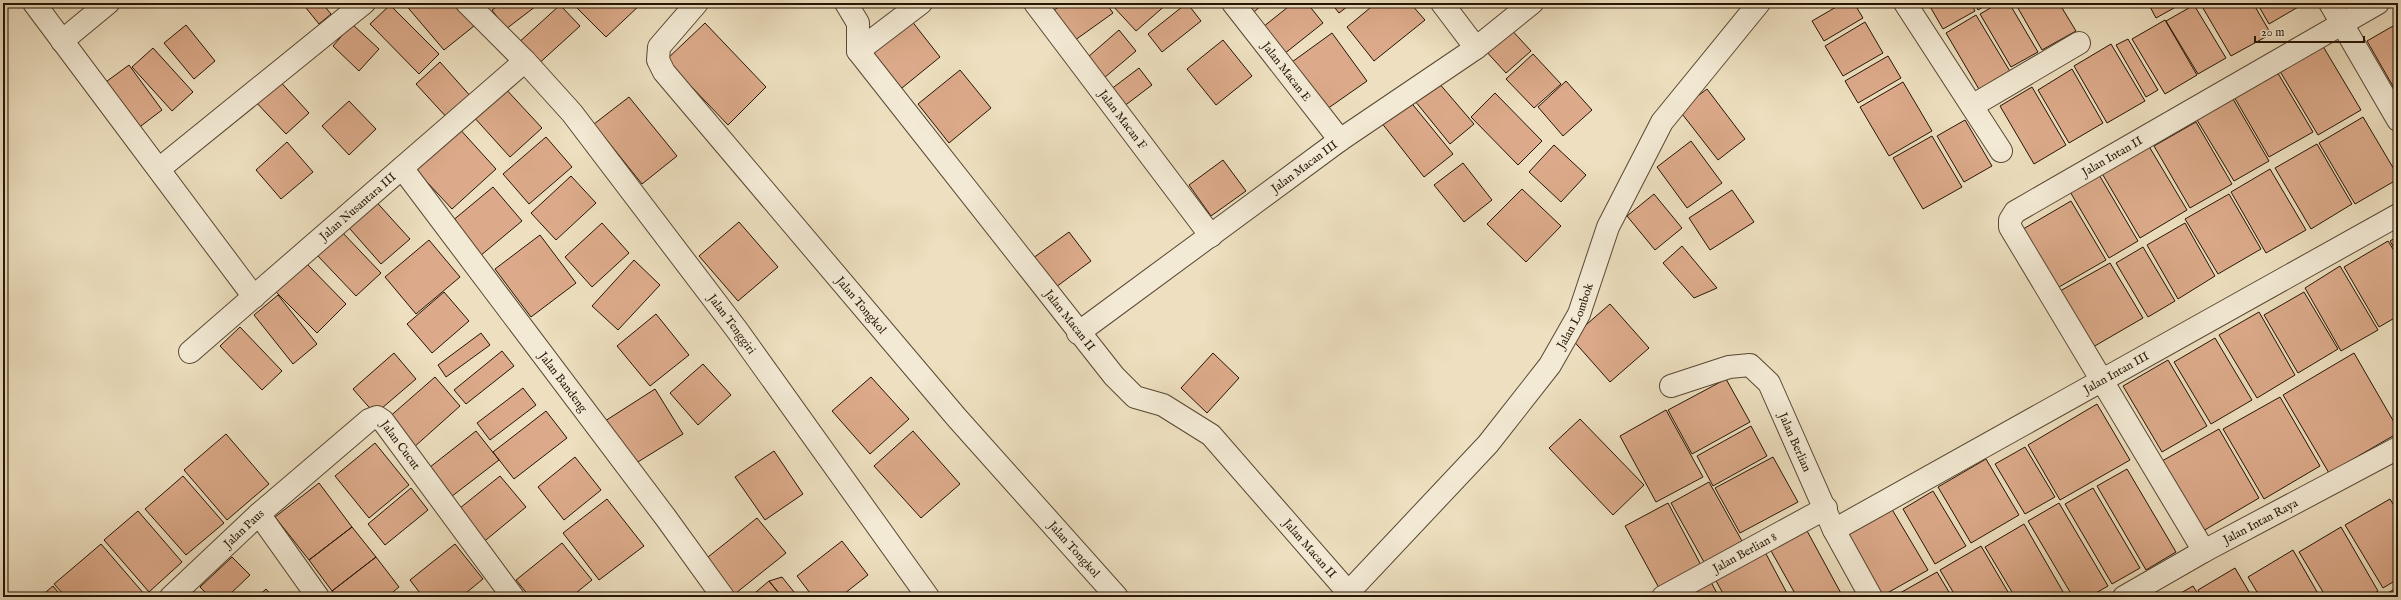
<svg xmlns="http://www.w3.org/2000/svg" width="2401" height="600" font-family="'IM FELL English',serif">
  <rect width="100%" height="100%" fill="#eddfbf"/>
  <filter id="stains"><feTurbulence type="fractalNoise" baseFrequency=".005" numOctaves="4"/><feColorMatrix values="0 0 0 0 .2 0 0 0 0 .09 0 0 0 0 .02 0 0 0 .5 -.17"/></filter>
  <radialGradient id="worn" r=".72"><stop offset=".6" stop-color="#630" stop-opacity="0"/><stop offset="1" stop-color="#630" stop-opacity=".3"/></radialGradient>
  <!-- building -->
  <path fill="#dcaa8a" stroke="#261504" d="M302,3H322L331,14L319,24Z
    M404,3H455L474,26L444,50Z
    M502,3H540L506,29L492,10Z
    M572,3H642L606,37Z
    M1064,3H1106L1113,13L1071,43L1050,13Z
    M1115,3H1168L1136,31L1112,5Z
    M1187,3L1201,21L1162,52L1148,34Z
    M1244,3H1264L1253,13Z
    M1293,3H1307L1323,23L1279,58L1258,31Z
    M1331,3H1352L1339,13Z
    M1376,3H1410L1425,20L1374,61L1347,27Z
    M1843,3H1854L1863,18L1824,41L1812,21Z
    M1928,3H1971L1975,11L1943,29Z
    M1974,3H1990L1978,10Z
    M1999,3H2009L2038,52L2011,67L1980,14Z
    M2015,3H2059L2076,31L2042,50Z
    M2148,3H2183L2156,18Z
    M2200,3H2253L2271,34L2231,56Z
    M2257,3H2305L2269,24Z
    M390,5L439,54L419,74L370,24Z
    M560,5L580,26L535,67L516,45Z
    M2194,5L2226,58L2198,74L2166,21Z
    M907,15L940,57L897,92L863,50Z
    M1976,15L2014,78L1983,96L1946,33Z
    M2165,20L2197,75L2165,94L2132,39Z
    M1865,22L1883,53L1843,76L1825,46Z
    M705,23L766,87L728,125L666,60Z
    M352,24L379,49L359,71L333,46Z
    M186,25L215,61L194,79L164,43Z
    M1508,26L1531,51L1506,73L1484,49Z
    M2393,26L2398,34V95L2367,41Z
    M1119,30L1136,51L1098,83L1081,63Z
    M1332,33L1367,81L1327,109L1292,62Z
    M2128,39L2158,90L2146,97L2116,45Z
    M1223,40L1252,76L1216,105L1187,69Z
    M2321,43L2361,110L2318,135L2278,68Z
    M2111,44L2145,101L2107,123L2074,66Z
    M153,48L193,92L172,111L132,67Z
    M1533,54L1561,84L1534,108L1506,79Z
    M1888,56L1901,78L1858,103L1845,81Z
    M440,62L473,99L450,121L416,84Z
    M129,65L162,110L133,132L99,87Z
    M1139,68L1152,85L1119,110L1106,93Z
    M2072,69L2103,123L2069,143L2038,90Z
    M960,70L991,108L949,143L918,104Z
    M2276,70L2313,132L2269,157L2233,95Z
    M276,77L309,113L286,134L253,99Z
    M1566,81L1592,110L1563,136L1538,107Z
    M1438,82L1474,124L1450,144L1415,101Z
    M1903,82L1932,131L1889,156L1860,107Z
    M503,86L542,128L510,157L472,115Z
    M2032,87L2066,145L2034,164L2000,106Z
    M1707,89L1745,139L1718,160L1679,110Z
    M1495,93L1542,141L1518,165L1471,117Z
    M629,97L677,156L642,184L594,124Z
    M2233,99L2269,161L2234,181L2197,120Z
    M1409,100L1453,154L1424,177L1381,122Z
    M349,101L376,129L349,155L322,126Z
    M2363,117L2398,176V179L2355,204L2319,143Z
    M1965,120L1992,166L1964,182L1937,136Z
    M2196,122L2232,184L2190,208L2154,146Z
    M457,126L496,169L452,209L413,167Z
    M1932,136L1962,187L1923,209L1893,158Z
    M546,137L572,167L529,204L503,174Z
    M1691,141L1722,183L1687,208L1657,167Z
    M287,142L313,172L281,199L256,170Z
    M2147,143L2187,210L2140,238L2100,170Z
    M2317,144L2352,204L2311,229L2275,168Z
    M1554,145L1586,175L1561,202L1529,172Z
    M1223,160L1246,191L1211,216L1189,185Z
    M1463,163L1492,200L1464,222L1434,185Z
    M2270,169L2306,230L2266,253L2231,192Z
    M2098,173L2138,241L2109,258L2069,190Z
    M571,176L596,203L556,240L531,213Z
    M493,187L522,221L480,256L451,222Z
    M1522,189L1561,226L1526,262L1487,224Z
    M1732,190L1754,222L1710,250L1689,218Z
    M1654,194L1682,228L1655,250L1627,216Z
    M2229,194L2261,249L2218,274L2185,219Z
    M371,196L410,239L381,264L343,221Z
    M2071,201L2106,260L2052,291L2018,232Z
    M739,222L778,267L738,301L699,256Z
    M602,223L629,253L592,287L565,257Z
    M2185,223L2215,276L2178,299L2147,245Z
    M341,231L381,273L356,296L317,255Z
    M1069,232L1091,261L1052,290L1029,261Z
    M540,235L576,283L531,317L495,269Z
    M2398,236V255L2390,241Z
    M429,240L460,277L416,314L385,277Z
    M2388,241L2398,257V316L2379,327L2344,267Z
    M1682,246L1717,288L1694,298L1663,263Z
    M2143,247L2175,301L2148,317L2116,263Z
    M634,260L660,285L618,330L592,306Z
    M306,263L346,304L317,333L276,292Z
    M2110,263L2143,318L2093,347L2060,291Z
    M2340,266L2378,330L2341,351L2305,288Z
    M444,292L469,321L432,353L407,324Z
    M2304,292L2338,349L2298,373L2264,315Z
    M278,295L317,344L293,364L254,315Z
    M1610,304L1649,348L1610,382L1571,338Z
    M2259,312L2295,375L2257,398L2219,335Z
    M656,314L689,355L650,386L617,346Z
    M240,327L282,371L262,390L220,346Z
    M481,333L490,345L446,377L438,365Z
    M2215,338L2252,400L2211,424L2174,362Z
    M502,351L514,366L466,404L454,390Z
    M394,353L416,379L375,414L353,389Z
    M1213,353L1239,378L1207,413L1181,388Z
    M2354,353L2398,429V433L2329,473L2283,395Z
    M2168,360L2207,426L2162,452L2123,386Z
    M703,364L731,395L698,425L670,393Z
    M435,377L460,406L413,448L387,419Z
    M871,377L909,419L870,454L832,411Z
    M1726,379L1750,422L1692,454L1668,410Z
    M523,388L536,405L490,440L477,423Z
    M655,389L683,434L633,465L605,421Z
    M2280,397L2320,466L2264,499L2223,429Z
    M2097,404L2130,460L2060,500L2028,445Z
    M1666,410L1703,477L1656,502L1620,436Z
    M546,411L567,438L514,479L493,452Z
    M1580,419L1644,485L1613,515L1549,448Z
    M1751,426L1767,456L1713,486L1697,456Z
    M2219,429L2259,498L2203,531L2162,461Z
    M476,431L499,460L447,500L425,471Z
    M913,431L960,484L921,518L874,466Z
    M226,434L269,484L227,520L184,470Z
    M375,443L409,485L369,518L335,476Z
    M2025,447L2055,497L2025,514L1995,464Z
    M774,451L803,494L765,520L735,477Z
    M575,457L601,490L564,520L538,487Z
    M1773,457L1798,502L1740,533L1715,488Z
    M1986,459L2019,515L1971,543L1938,487Z
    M2127,469L2176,552L2146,570L2097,486Z
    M183,476L224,523L186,555L145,509Z
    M500,476L526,507L481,544L455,512Z
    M1709,482L1742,541L1704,562L1671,503Z
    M319,483L352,527L309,560L275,517Z
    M411,488L428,510L385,545L368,524Z
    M2093,488L2140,568L2112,584L2065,504Z
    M1933,491L1966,546L1935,564L1903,509Z
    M607,499L644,546L599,580L563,533Z
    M2390,499L2398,512V579L2383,588L2345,525Z
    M1668,503L1701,565L1659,588L1625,526Z
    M2059,503L2108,586L2089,597H2073L2028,521Z
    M1890,506L1928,570L1882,596L1844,532Z
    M138,511L182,562L149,592L104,540Z
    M757,518L786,553L731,597L703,561Z
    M2024,524L2066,597H2015L1985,547Z
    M352,527L376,557L332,591L309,560Z
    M2341,527L2378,591L2368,597H2326L2299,552Z
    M1806,529L1843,597H1797L1770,549Z
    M842,541L868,575L840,597H813L797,576Z
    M562,543L592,580L571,597H530L516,580Z
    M101,544L145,595L143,597H66L54,584Z
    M455,544L483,579L461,597H423L410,580Z
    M1981,546L2011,597H1956L1940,570Z
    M2293,550L2320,597H2260L2248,577Z
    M1765,552L1789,597H1725L1715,579Z
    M232,557L250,575L227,597H210L200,587Z
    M376,557L399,587L387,597H337L332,591Z
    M2235,568L2252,597H2202L2198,590Z
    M1937,572L1952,597H1893Z
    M782,577L798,597H782L769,581Z
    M769,581L782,597H750Z
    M1711,582L1719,597H1690L1688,594Z
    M53,586L62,597H40Z
    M2193,586L2200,597H2174Z
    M2398,587V597H2381Z
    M266,589L273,597H257Z"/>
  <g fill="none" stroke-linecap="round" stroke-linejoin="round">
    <defs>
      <g id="minor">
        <path d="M34,3L254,297"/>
        <path id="s1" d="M467,3L525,61L572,113L737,330L928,597"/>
        <path id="s2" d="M697,3L659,47L658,60L664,72L957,418L1117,597"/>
        <path id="s3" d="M846,3L858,23V51L1114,376L1135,397L1163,405L1211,435L1348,592"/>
        <path id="s4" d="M1035,3L1211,236"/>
        <path id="s5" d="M1233,3L1340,140"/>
        <path d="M1442,3L1476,48"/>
        <path d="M1905,3L2001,151"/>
        <path d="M2330,3L2398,120"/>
        <path d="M62,41L108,3"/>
        <path d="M858,51L921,3"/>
        <path d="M1972,106L2079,43"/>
        <path id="s6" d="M402,168L666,518L723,597"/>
        <path d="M159,169L364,3"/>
        <path id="s7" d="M1078,333L1340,140L1476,48L1532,3"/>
        <path id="s8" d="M190,352L525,61"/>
        <path id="s9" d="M1671,386L1729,367L1750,365L1769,383L1834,530L1871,597"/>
        <path d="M259,514L318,597"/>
        <path id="s10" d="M1834,530L2398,215"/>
        <path id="s11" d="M2204,551L2010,227V220L2015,212L2378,3"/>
        <path id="s12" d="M171,597L259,514L369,420L377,417L383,421L513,597"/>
        <path id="s13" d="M1344,597L1488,444L1550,365L1579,314L1608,227L1662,122L1759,3"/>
        <path id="s14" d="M1663,597L1826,508"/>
        <path id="s15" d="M2124,597L2204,551L2398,448"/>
      </g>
    </defs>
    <!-- minor casing -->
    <use href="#minor" stroke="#584833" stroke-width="24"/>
    <!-- minor -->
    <use href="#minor" stroke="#f3ead5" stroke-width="22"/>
  </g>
  <g text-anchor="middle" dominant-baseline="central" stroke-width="3" stroke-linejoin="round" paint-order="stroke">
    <!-- street labels -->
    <g font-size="12" fill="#261504" stroke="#f3ead5">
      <text stroke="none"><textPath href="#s5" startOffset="87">Jalan Macan E</textPath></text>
      <text stroke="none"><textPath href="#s4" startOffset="146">Jalan Macan F</textPath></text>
      <text stroke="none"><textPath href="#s11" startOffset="506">Jalan Intan II</textPath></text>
      <text stroke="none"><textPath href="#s7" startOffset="281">Jalan Macan III</textPath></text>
      <text stroke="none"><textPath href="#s8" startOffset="222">Jalan Nusantara III</textPath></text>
      <text stroke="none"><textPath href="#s2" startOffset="390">Jalan Tongkol</textPath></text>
      <text stroke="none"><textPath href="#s13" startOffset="366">Jalan Lombok</textPath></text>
      <text stroke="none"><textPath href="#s3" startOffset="394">Jalan Macan II</textPath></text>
      <text stroke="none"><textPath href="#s1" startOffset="417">Jalan Tenggiri</textPath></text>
      <text stroke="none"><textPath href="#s10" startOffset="323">Jalan Intan III</textPath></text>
      <text stroke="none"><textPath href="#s6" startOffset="268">Jalan Bandeng</textPath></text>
      <text stroke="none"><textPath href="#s9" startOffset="173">Jalan Berlian</textPath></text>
      <text stroke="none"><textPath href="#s12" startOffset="311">Jalan Cucut</textPath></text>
      <text stroke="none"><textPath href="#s15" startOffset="156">Jalan Intan Raya</textPath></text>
      <text stroke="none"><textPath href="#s12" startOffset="100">Jalan Paus</textPath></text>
      <text stroke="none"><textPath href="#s3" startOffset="731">Jalan Macan II</textPath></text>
      <text stroke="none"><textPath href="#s2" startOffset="714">Jalan Tongkol</textPath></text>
      <text stroke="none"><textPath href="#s14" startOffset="93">Jalan Berlian 8</textPath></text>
    </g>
  </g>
  <!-- margin -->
  <rect width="2401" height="600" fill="none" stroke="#eddfbf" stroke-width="16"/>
  <rect x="4" y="4" width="2393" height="592" fill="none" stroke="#261504" stroke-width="2"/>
  <rect x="8" y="8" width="2385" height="584" fill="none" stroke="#261504"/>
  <!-- scale -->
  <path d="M2255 36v6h109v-6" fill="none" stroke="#261504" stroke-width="2"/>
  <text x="2261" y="36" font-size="12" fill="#261504" stroke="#f3ead5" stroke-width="3" paint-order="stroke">20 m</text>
  <rect width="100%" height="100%" filter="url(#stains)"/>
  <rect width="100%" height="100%" fill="url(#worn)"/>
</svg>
